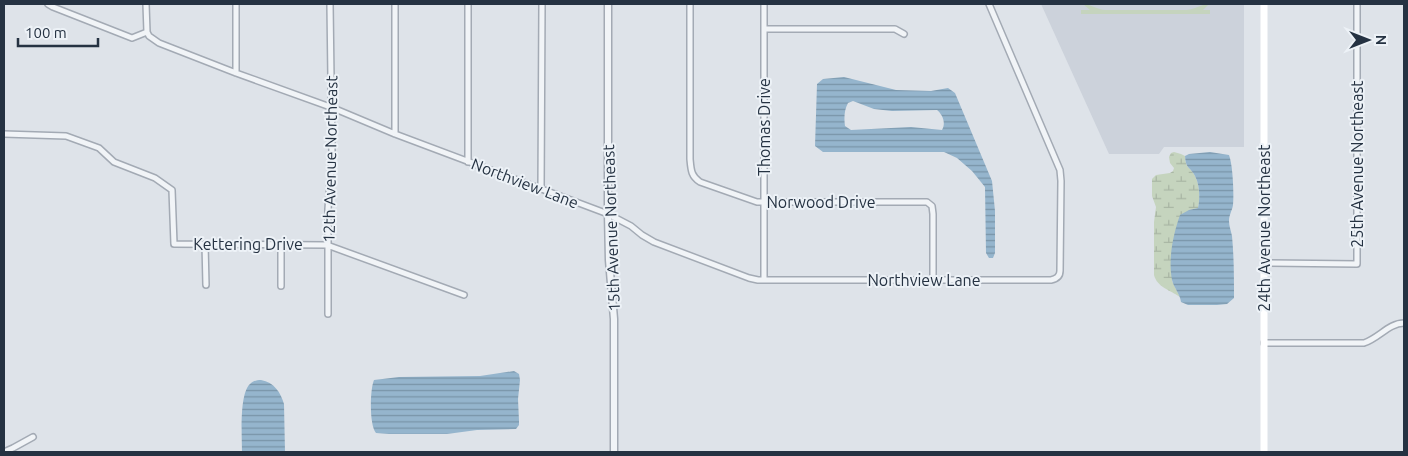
<svg xmlns="http://www.w3.org/2000/svg" width="1408" height="456" font-family="Ubuntu,sans-serif">
  <defs>
    <pattern id="wetland-marsh" width="20" height="14" patternUnits="userSpaceOnUse" patternTransform="scale(1.25)"><rect width="20" height="14" fill="#c5d4be"/><path d="M1 5h8M5 5V1M11 12h8M15 12V8" fill="none" stroke="#a9b6a4"/></pattern>
    <pattern id="water-rules" width="6" height="5" patternUnits="userSpaceOnUse" patternTransform="scale(1.25)"><rect width="6" height="5" fill="#95b5cd"/><path d="M0 2.5h6" fill="none" stroke="#7994a8"/></pattern>
  </defs>
  <rect width="100%" height="100%" fill="#dee3e9"/>
  <!-- built -->
  <path fill="#ccd2db" d="M1041,4H1244V147H1164L1159,154H1109Z"/>
  <!-- wetland -->
  <path fill="url(#wetland-marsh)" d="M1174,152L1181,154L1185,156C1186,170 1190,166 1195,176C1200,185 1200,199 1198,208L1189,210L1172,281L1180,297C1170,290 1157,287 1154,275V222L1156,207L1152,196V179L1156,175L1170,173L1173,171L1174,168L1170,163L1169,157L1171,153Z"/>
  <!-- green -->
  <path fill="#c5d4be" d="M1083,4C1091,4 1097,10 1106,10H1187C1195,9 1202,4 1209,4L1203,10H1210V14H1081V10H1090Z
    M1095,4H1183V5H1095Z"/>
  <!-- water -->
  <path fill="url(#water-rules)" fill-rule="evenodd" d="M844,77L896,90L931,91L948,88L955,93L992,181L995,211V253L993,258H989L986,253L985,187L972,171L957,158L944,152H823L815,146L817,84L823,79ZM853,101L874,109L892,111L937,110C943,115 946,123 942,130L911,127L851,130L845,126C844,119 844,110 848,103Z
    M1210,152L1229,155C1233,165 1234,195 1233,205C1232,211 1229,215 1229,221C1229,226 1231,231 1232,236C1234,257 1234,278 1234,298L1227,304L1217,305H1188L1181,302C1180,294 1174,288 1172,280C1168,259 1173,235 1180,215L1189,210L1198,208C1200,199 1200,185 1195,176C1190,166 1186,170 1185,156L1189,154Z
    M514,371L519,374L520,380L518,399L519,421V425L516,429L477,430L447,434H389L376,433C369,425 370,389 374,380L399,377L480,376Z
    M261,380C274,382 281,393 284,404L285,452H242C242,437 239,394 250,384C253,381 257,380 261,380Z"/>
  <g fill="none" stroke-linecap="round" stroke-linejoin="round">
    <defs>
      <path id="minor" d="M48,4L53,7L132,38L147,32
        M146,4L147,32L149,36L159,43L236,73L333,108L395,134L608,214L631,226L642,235L654,242L749,278L758,280H1051C1056,279 1060,277 1060,271L1061,181L1060,170L989,4
        M395,4V134
        M690,4V159C691,170 691,176 700,182L757,202H927L932,206L933,214V279
        M764,4V280
        M764,29H895L904,34
        M236,73V4
        M4,134L66,136L99,148L114,162L155,178L172,190L174,244L327,245L464,295
        M468,162V4
        M541,189L542,4
        M205,244L206,285
        M281,244V286
        M1264,263L1357,264V4
        M328,314V209L332,154L330,4
        M1264,343H1364C1379,338 1389,323 1404,323
        M4,452L13,448L33,437"/>
      <path id="tertiary" d="M608,4V214L609,260L614,319V452"/>
    </defs>
    <!-- minor casing -->
    <use href="#minor" stroke="#a3aab4" stroke-width="8"/>
    <!-- tertiary casing -->
    <use href="#tertiary" stroke="#a3aab4" stroke-width="9"/>
    <!-- minor -->
    <use href="#minor" stroke="#f1f4f7" stroke-width="5"/>
    <!-- tertiary -->
    <use href="#tertiary" stroke="#f1f4f7" stroke-width="6"/>
    <!-- secondary -->
    <path stroke="#fff" stroke-width="7" d="M1264,452V4"/>
  </g>
  <g text-anchor="middle" dominant-baseline="central" stroke-width="4" stroke-linejoin="round" paint-order="stroke">
    <!-- street labels -->
    <g font-size="16" fill="#253242" stroke="#edf2f7">
      <text transform="translate(764 127) rotate(-90)">Thomas Drive</text>
      <text transform="translate(330 159) rotate(-89)">12th Avenue Northeast</text>
      <text transform="translate(1357 164) rotate(-90)">25th Avenue Northeast</text>
      <text transform="translate(525 183) rotate(21)">Northview Lane</text>
      <text x="821" y="202">Norwood Drive</text>
      <text transform="translate(611 228) rotate(-92)">15th Avenue Northeast</text>
      <text transform="translate(1264 228) rotate(-90)">24th Avenue Northeast</text>
      <text x="248" y="244">Kettering Drive</text>
      <text x="924" y="280">Northview Lane</text>
    </g>
  </g>
  <!-- border -->
  <rect width="1408" height="456" fill="none" stroke="#253242" stroke-width="10"/>
  <!-- north arrow -->
  <g transform="translate(1368 40) rotate(90)" stroke="#edf2f7" stroke-width="4" paint-order="stroke">
  <path d="M0-4L9 19L0 12L-9 19Z" fill="#253242"/>
  <text y="-8" font-size="14" font-weight="bold" text-anchor="middle" fill="#253242">N</text>
  </g>
  <!-- scale -->
  <path d="M18 38v8h80v-8" fill="none" stroke="#253242" stroke-width="2.5"/>
  <text x="25" y="38" font-size="15" fill="#253242" stroke="#edf2f7" stroke-width="4" paint-order="stroke">100 m</text>
</svg>
